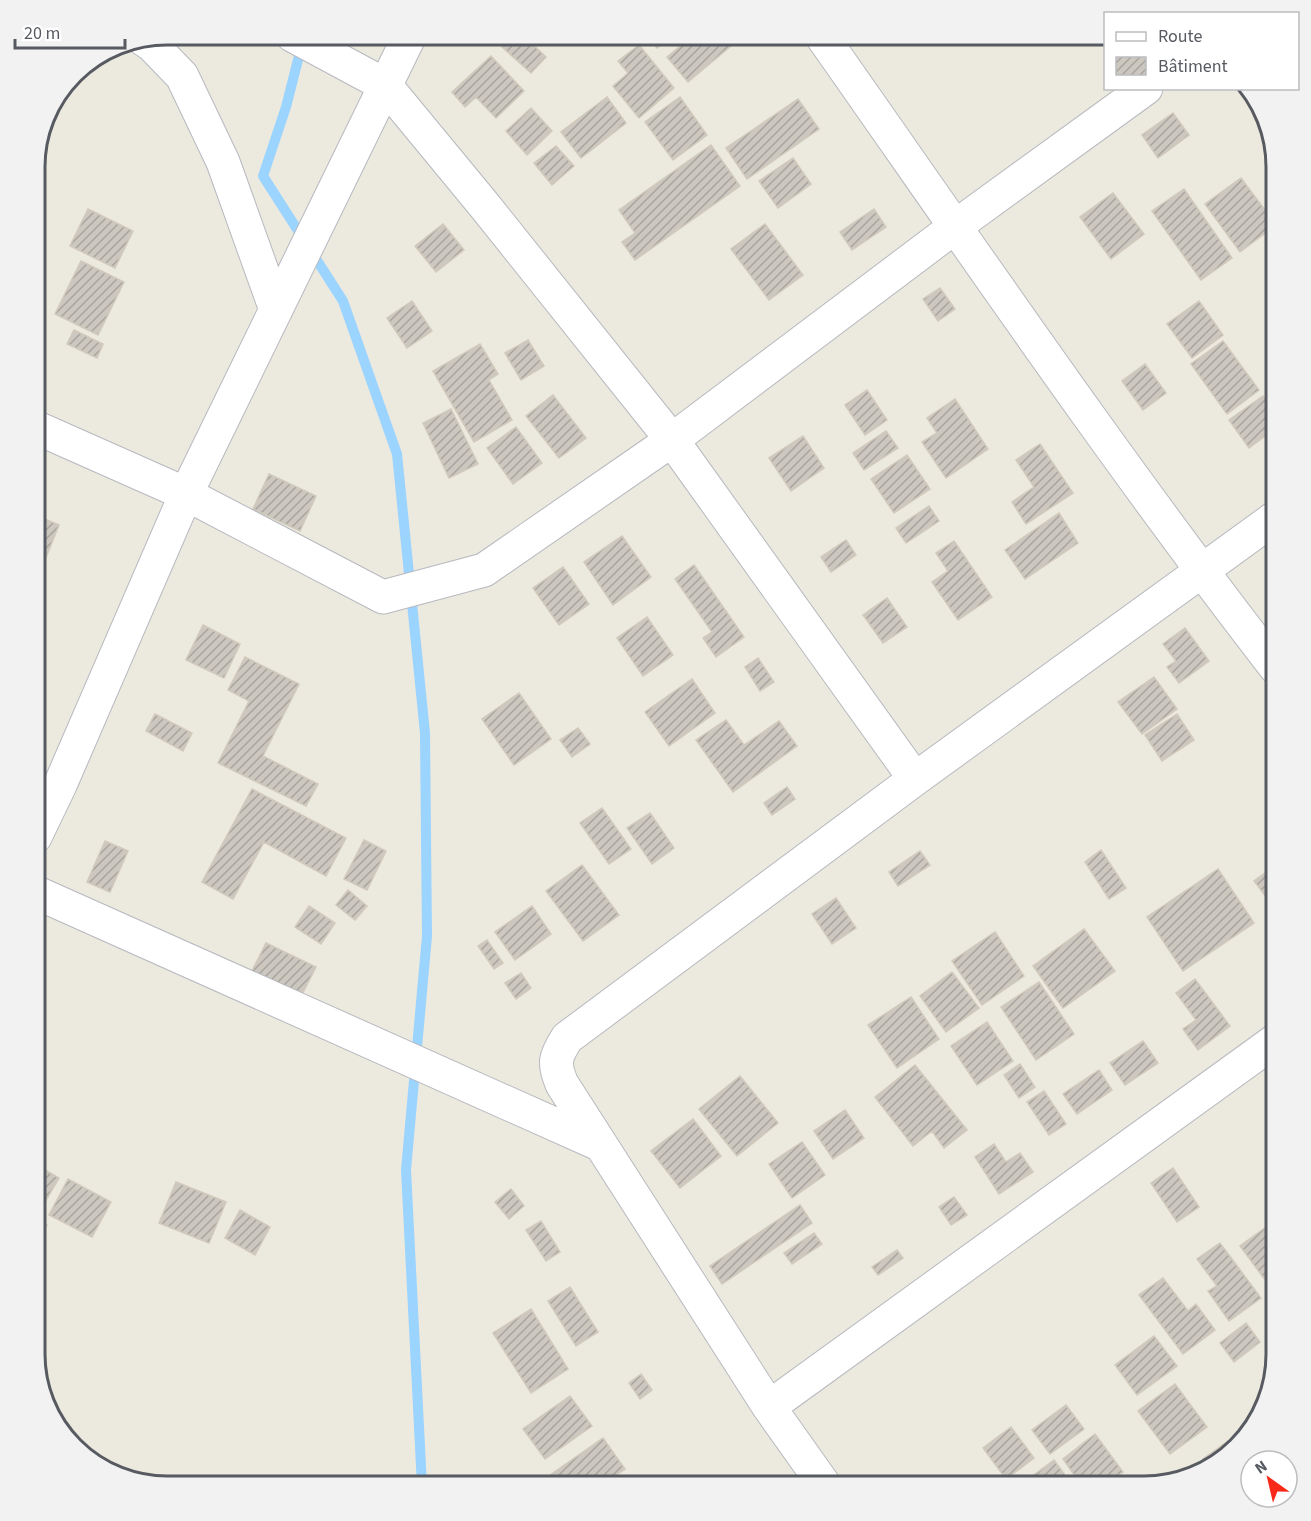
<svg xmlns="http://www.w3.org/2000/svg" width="1311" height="1521" font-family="'Source Sans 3',sans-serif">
  <defs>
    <pattern id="building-hatch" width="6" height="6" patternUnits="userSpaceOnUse" patternTransform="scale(1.5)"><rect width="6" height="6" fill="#ccc7bf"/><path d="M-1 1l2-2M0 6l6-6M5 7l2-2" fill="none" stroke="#a8a59f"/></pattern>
  </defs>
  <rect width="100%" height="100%" fill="#ece9de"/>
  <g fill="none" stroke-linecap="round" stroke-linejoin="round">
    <!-- stream -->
    <path stroke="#9bd4ff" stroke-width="10" d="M302,44L286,107L263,176L343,301L397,454L425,733L427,936L406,1170L422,1486"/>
  </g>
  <!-- building -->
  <path fill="url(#building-hatch)" stroke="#d1cabc" stroke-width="1.5" d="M512,35H523L546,57L531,73L502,47Z
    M647,35H673L657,48Z
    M694,35H744L688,82L667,57Z
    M639,45L674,88L639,118L613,86L628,73L618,61Z
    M491,56L524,91L496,118L476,97L465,107L452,92Z
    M607,97L626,123L581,158L561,132Z
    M680,97L707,135L673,160L645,122Z
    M798,99L819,129L747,179L726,148Z
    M531,108L552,131L527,155L506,131Z
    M1173,113L1189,135L1158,158L1142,135Z
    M711,145L740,186L635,260L622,242L635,233L619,210Z
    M556,146L574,166L552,185L534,163Z
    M793,158L811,184L778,208L759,181Z
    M1241,178L1276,225L1240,252L1205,204Z
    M1184,189L1232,258L1201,280L1152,211Z
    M1113,193L1144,234L1111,259L1080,217Z
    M88,209L133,231L115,268L70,246Z
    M874,209L886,227L852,250L840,232Z
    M443,224L464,250L436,272L415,246Z
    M765,224L803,275L769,300L731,249Z
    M81,261L124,282L98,335L55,314Z
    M940,288L955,309L938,321L923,299Z
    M412,301L432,331L407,348L387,318Z
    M1199,301L1223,335L1192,358L1167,324Z
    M74,330L103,344L97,358L67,344Z
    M528,340L544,366L521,380L505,353Z
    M1223,341L1259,390L1227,414L1191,364Z
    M480,344L498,374L489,380L512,420L474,442L433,371Z
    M1145,364L1166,393L1143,410L1122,381Z
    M867,390L887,420L865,435L845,405Z
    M553,395L586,438L559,458L526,416Z
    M1263,396L1276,415V428L1249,448L1229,420Z
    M955,399L988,449L946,478L922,442L937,433L927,418Z
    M451,409L478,464L449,478L423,423Z
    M516,427L542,463L513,484L487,448Z
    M886,431L898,448L864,470L853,453Z
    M803,436L824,468L791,491L769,458Z
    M1040,444L1073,493L1026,524L1012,502L1034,487L1016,460Z
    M907,455L930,489L894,513L871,479Z
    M269,474L316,496L300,531L253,509Z
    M929,506L939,521L906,543L896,528Z
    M1059,513L1078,543L1025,579L1005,550Z
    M35,515L59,525L45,560L35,556Z
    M622,536L651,577L613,605L584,562Z
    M846,540L856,555L831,572L821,557Z
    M954,541L992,597L958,620L932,582L948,571L936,553Z
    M694,565L744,637L716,657L703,638L712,632L675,579Z
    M563,567L589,604L559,625L533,588Z
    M887,598L907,627L883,643L863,615Z
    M647,617L673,655L643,676L617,638Z
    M203,625L240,644L224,678L186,660Z
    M1185,628L1209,661L1179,683L1167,667L1176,661L1163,644Z
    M245,657L299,684L263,756L318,784L306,806L218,763L249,701L228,690Z
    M758,658L774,682L760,691L745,667Z
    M1154,677L1177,709L1142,734L1118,702Z
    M692,679L715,713L669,746L645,712Z
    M519,693L551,739L514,765L482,719Z
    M155,714L192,733L183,751L146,731Z
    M1177,714L1194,740L1162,761L1145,735Z
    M726,720L744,745L779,721L797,746L733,792L696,740Z
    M578,728L590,744L572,757L560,740Z
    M1276,761V781L1267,768Z
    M787,787L795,799L772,815L764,803Z
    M252,789L346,838L326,876L264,842L233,899L202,882Z
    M602,808L631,849L609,864L580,823Z
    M650,813L674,848L652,864L627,828Z
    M364,840L386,851L367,890L344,879Z
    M105,841L128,851L110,892L87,882Z
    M1101,850L1126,888L1109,899L1085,862Z
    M920,851L930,865L898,886L889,872Z
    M582,865L619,915L583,941L546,891Z
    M1276,865V910L1254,881Z
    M1218,869L1254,923L1183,971L1147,917Z
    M348,890L367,906L355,920L336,905Z
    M836,898L856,928L832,944L812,914Z
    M309,906L335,923L321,944L295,927Z
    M532,906L551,934L515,960L495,932Z
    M1084,929L1115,971L1063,1008L1033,966Z
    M995,932L1024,976L982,1005L952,961Z
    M487,940L503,963L494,969L478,946Z
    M266,943L316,967L296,1006L247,981Z
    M952,972L979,1008L946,1032L920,996Z
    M521,973L531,988L516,999L505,983Z
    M1195,979L1230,1026L1198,1050L1183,1029L1196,1020L1176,993Z
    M1039,982L1074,1034L1036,1060L1001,1007Z
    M911,997L939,1039L897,1068L868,1025Z
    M987,1022L1013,1061L977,1085L951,1046Z
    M1143,1041L1158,1063L1125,1085L1110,1063Z
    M1020,1064L1035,1087L1019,1098L1004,1075Z
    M915,1065L967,1130L944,1148L932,1131L913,1146L875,1097Z
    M1099,1070L1112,1090L1077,1114L1063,1094Z
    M740,1076L778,1123L737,1156L699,1109Z
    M1044,1091L1066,1124L1049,1135L1027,1102Z
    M845,1110L864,1138L833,1159L814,1131Z
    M693,1119L721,1156L680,1188L651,1151Z
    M802,1142L825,1175L792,1198L769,1164Z
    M994,1144L1006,1162L1020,1153L1033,1172L999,1194L975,1157Z
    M35,1164L59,1178L41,1209L35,1205Z
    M1173,1168L1199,1207L1177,1222L1151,1183Z
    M68,1179L111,1202L92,1237L49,1215Z
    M176,1182L226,1202L209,1243L159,1223Z
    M511,1189L524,1206L509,1219L495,1202Z
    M954,1197L967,1215L951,1225L939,1207Z
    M800,1205L812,1223L722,1284L710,1266Z
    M240,1210L270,1227L255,1255L225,1238Z
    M35,1218L47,1225L35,1246Z
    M541,1221L560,1252L546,1261L526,1230Z
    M1266,1227L1276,1242V1290L1274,1292L1240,1246Z
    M814,1233L822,1244L792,1264L784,1253Z
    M1220,1243L1261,1298L1229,1321L1208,1291L1217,1286L1197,1259Z
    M897,1250L903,1258L878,1275L872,1267Z
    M1163,1278L1188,1311L1196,1304L1215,1330L1183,1354L1139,1295Z
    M570,1287L598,1332L576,1346L548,1301Z
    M531,1309L568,1369L531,1393L493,1333Z
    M1246,1323L1260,1342L1234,1362L1220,1343Z
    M1154,1336L1177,1366L1137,1395L1115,1365Z
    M641,1374L652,1390L640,1399L629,1383Z
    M1175,1384L1207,1427L1170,1454L1138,1411Z
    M570,1396L592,1426L545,1459L523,1429Z
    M1066,1405L1084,1429L1050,1454L1032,1430Z
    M1011,1427L1034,1458L1006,1479L983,1448Z
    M1095,1434L1123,1472L1102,1486H1082L1063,1459Z
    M603,1438L625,1469L600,1486H552L546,1478Z
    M1231,1439L1236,1445L1224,1459L1208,1465L1203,1459Z
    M1054,1460L1073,1486H1019Z
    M1125,1476L1133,1486H1111Z"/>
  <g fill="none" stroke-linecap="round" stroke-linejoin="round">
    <defs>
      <path id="minor" d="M292,35L385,85L484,205L672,440L915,779
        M821,35C970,247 1117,463 1276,668
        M143,39L152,45L182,76L223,162L276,310
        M35,427L186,494L383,597L484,570L672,440L956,226L1146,88
        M35,837L60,785L186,494L410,35
        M35,892L601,1145
        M769,1407L1276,1040
        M825,1486L769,1407L562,1084C553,1063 555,1057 567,1038L915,779L1276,517"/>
    </defs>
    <!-- minor casing -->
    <use href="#minor" stroke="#b6b9bf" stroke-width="35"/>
    <!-- minor -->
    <use href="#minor" stroke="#fff" stroke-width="33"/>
  </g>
  <!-- crop -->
  <path d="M0 0H1311V1521H0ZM167 45H1144A122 122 0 0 1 1266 167V1354A122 122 0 0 1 1144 1476H167A122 122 0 0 1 45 1354V167A122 122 0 0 1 167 45Z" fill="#f2f2f2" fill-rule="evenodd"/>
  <path fill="none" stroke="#575b61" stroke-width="3" d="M167 45H1144A122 122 0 0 1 1266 167V1354A122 122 0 0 1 1144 1476H167A122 122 0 0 1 45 1354V167A122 122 0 0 1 167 45Z"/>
  <!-- legend -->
  <rect x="1104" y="12" width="195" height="78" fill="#ffffff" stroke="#bcbdc0" stroke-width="1.5"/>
  <rect x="1116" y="32" width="30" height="9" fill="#ffffff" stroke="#bcbdc0" stroke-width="1.5"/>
  <text x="1158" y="42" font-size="18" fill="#575b61">Route</text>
  <rect x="1116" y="57" width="30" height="18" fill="url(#building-hatch)" stroke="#bcbdc0" stroke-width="1.5"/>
  <text x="1158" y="72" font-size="18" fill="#575b61">Bâtiment</text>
  <!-- north arrow -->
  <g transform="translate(1269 1479) rotate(326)"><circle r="28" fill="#ffffff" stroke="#bcbdc0" stroke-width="1.5"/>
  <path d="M0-4.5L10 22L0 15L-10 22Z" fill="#f82918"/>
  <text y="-9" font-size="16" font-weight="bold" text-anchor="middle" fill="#575b61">N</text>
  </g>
  <!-- scale -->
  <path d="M15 39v9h110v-9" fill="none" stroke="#575b61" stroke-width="3"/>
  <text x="24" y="39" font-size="18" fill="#575b61" stroke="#ffffff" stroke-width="4.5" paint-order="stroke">20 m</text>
</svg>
